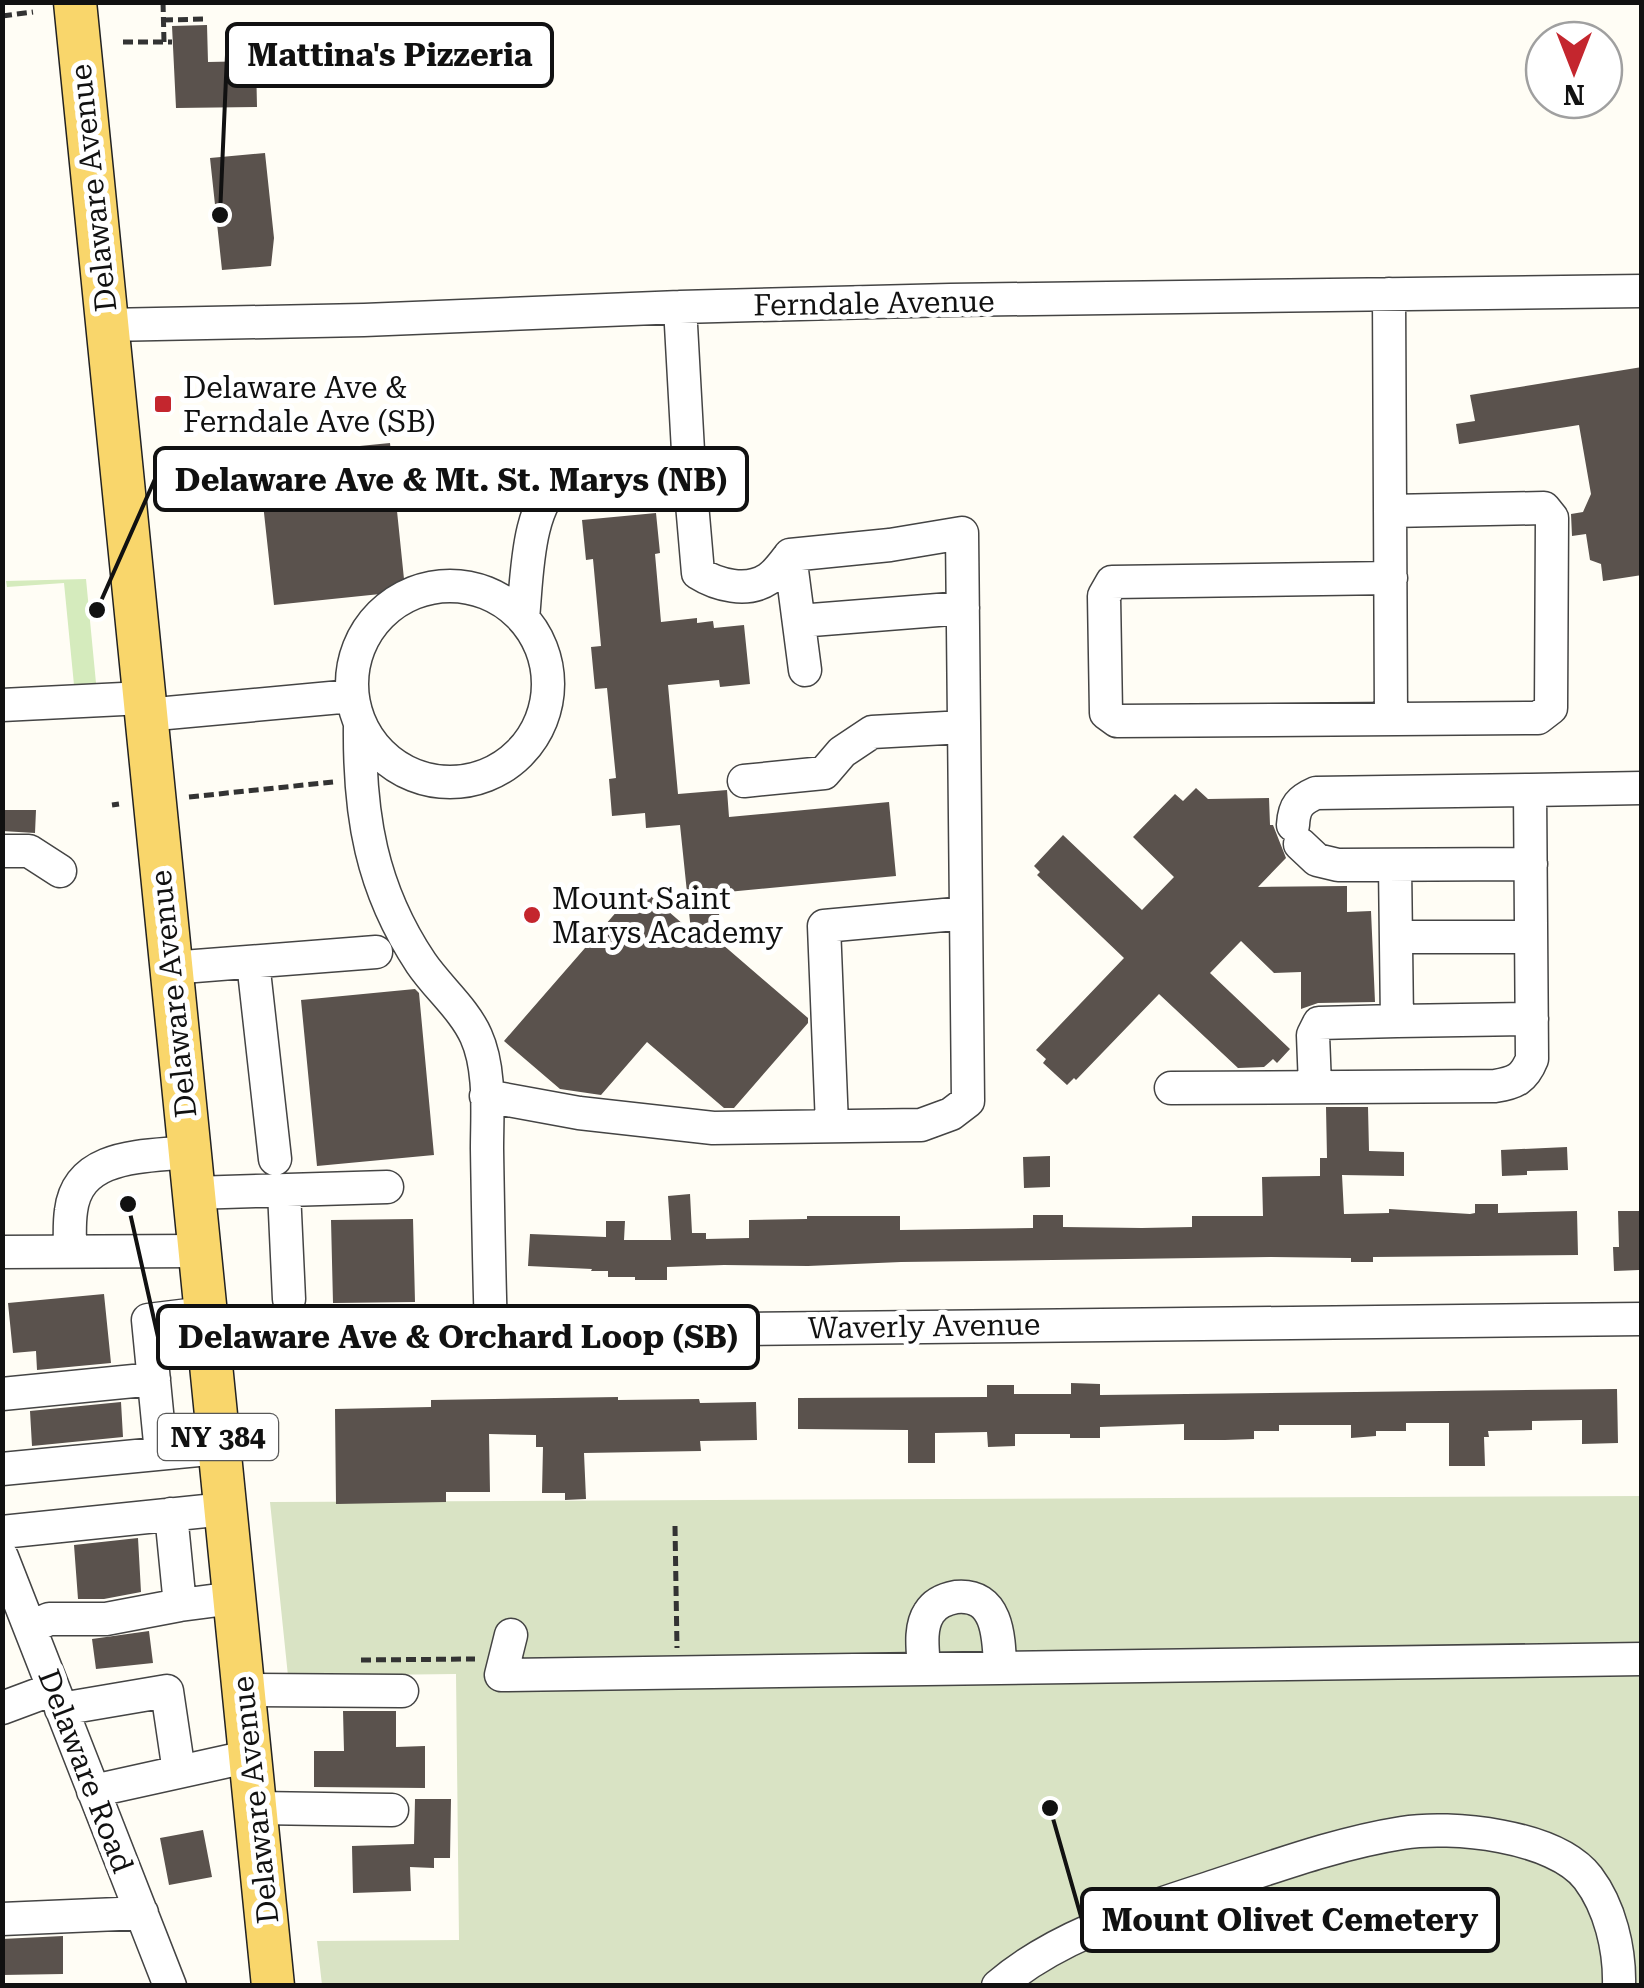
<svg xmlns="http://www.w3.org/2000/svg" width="1644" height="1988" font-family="'Roboto Serif',serif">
  <rect width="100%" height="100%" fill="#fffdf5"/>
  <!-- green -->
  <path fill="#d5ebbd" d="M86,579L96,683L74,685L64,583L7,587L6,581Z"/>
  <!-- cemetery -->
  <path fill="#d9e3c4" d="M1641,1496V1985H322L317,1941L459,1940L456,1674L288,1676L270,1502Z"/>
  <!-- building -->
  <path fill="#5a524d" d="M207,25L208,62L256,61L257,107L176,108L172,26Z
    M265,153L274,238L271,266L222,270L210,158Z
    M1642,367V575L1603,581L1601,564L1590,560L1586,534L1572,536L1571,514L1583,512L1591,494L1579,425L1459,444L1456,424L1475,421L1470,395Z
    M390,443L404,579L390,593L274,605L260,476L279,454Z
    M656,513L660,553L655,554L661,622L697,618V623L713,621L714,628L744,625L750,684L720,687L719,680L668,685L678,794L727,790L729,817L889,802L896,876L717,893L722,944L808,1018V1023L734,1108H724L647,1042L601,1095L560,1089L504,1041L639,886L691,931L680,825L646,828L645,813L612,816L609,779L616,778L607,688L595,689L591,647L601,646L593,559L586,560L582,520Z
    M1196,788L1208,799L1269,798L1270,825H1273L1286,858L1258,887L1347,886V912L1371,911L1375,1002L1318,1003L1301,1009V972L1274,973L1241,941L1210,973L1290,1049L1277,1063L1273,1059L1264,1067L1238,1068L1159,994L1076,1080L1074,1078L1067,1085L1043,1063L1046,1059L1036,1050L1124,958L1037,875L1040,872L1034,866L1063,835L1142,910L1174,877L1133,837L1175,794L1183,801Z
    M2,810H36L35,833L2,831Z
    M415,989L419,993L434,1155L317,1166L301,1000Z
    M1326,1107H1368L1369,1151L1404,1152V1176L1342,1175L1344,1214L1389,1213V1209L1470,1214L1475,1213V1204H1498V1213L1577,1211L1578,1255L1373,1257V1262H1351V1258L1271,1257L901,1262L808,1266L724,1265L667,1267V1280H635V1277H608V1271H591L592,1269L528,1266L530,1234L606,1237V1221H625L624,1240H671L668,1196L690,1194L692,1233H706V1239L749,1238V1220L807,1219V1216H900V1230L1033,1228V1215H1063V1227L1142,1228L1192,1227V1216H1263L1262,1177L1320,1176V1158H1327Z
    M1567,1147L1568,1170L1527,1171V1175L1502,1176L1501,1150Z
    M1050,1156V1187L1024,1188L1023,1157Z
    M1618,1211H1642L1639,1270L1614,1271L1613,1247H1619Z
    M413,1219L415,1302L333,1303L331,1220Z
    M104,1294L111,1363L37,1370L36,1351L13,1353L8,1303Z
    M1071,1383L1100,1384V1395L1617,1389L1618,1443L1582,1444V1420L1532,1421V1430L1488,1431L1489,1437H1484L1485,1466H1449V1423H1406V1431H1376V1436L1351,1438V1425H1279V1431H1254V1439L1225,1440H1184V1424L1100,1427V1438H1070V1434H1015V1446L988,1447L987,1432L935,1433V1463H908V1430L798,1429V1398L987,1397V1385H1014V1394H1071Z
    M618,1397V1400L699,1399L700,1403L756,1402L757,1440L700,1441L701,1451L584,1453L586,1499L565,1500V1493H542L543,1447H536V1435L489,1434L490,1492H446V1502L336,1504L335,1409L431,1407V1400Z
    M121,1402L123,1437L32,1446L30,1411Z
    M138,1538L141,1592L104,1599H78L74,1545Z
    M149,1631L153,1663L96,1669L92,1639Z
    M343,1711H396V1747L425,1746V1788L314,1787V1751H344Z
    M415,1799H451L450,1858H434V1868L410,1867L411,1891L353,1893L352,1846L414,1844Z
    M203,1830L212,1877L169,1885L160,1838Z
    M63,1936V1974L2,1975V1939Z"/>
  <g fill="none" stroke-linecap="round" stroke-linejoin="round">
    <defs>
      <path id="minor" d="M1389,294L1391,718
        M680,307L689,469L698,573C717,585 747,593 768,579C776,574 784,563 790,555
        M106,325L364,320L680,307L950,300L1642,291
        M1390,511L1544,508L1552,518L1551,708L1538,718L1117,721L1106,713L1104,596L1112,582L1391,578
        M352 684a98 98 0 1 1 196 0a98 98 0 1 1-196 0Z
        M523,618C527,581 526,499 564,480C589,468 659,471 689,469
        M799,621L963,608
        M2,705L143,698
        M145,715L352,696
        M360,725C359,815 371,888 421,963C438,988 464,1009 476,1036C491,1069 487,1114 487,1149C488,1210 489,1270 491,1331
        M744,781L824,773L842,752L872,732L964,727
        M1293,825C1294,806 1300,800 1316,793L1530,790
        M1300,844L1317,860L1338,865L1531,864
        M2,851H29L60,871
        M1395,865L1397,1021L1532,1019
        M1396,937H1531
        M253,962L275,1159
        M170,968L376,952
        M1315,1086L1313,1035L1319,1023L1397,1021
        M1171,1088L1495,1086C1515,1083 1524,1079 1532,1059L1530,790L1642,788
        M486,1096L579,1113L713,1128L921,1125L951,1114L968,1101L962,533L890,545L790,555L805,670
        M832,1125L824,926L966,913
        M284,1191L289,1299
        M193,1193L387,1187
        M70,1251C70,1238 69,1224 71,1211C78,1153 144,1157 188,1152
        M2,1252L198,1251
        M207,1335L1642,1319
        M2,1394L154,1379
        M161,1453L148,1320L205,1313
        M2,1469L219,1448
        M171,1514L180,1605L234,1598
        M2,1532L225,1509
        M2,1557L170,1986
        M30,1628L49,1619H106L180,1605
        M511,1635L501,1675L1642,1659
        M924,1668C923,1651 919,1628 929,1613C935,1603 945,1599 956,1597C998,1593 999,1637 1000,1667
        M244,1690L402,1691
        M2,1708L53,1689
        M61,1709L167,1691L179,1772
        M93,1791L251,1756
        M257,1808L392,1810
        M2,1919L142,1913
        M998,1986C1060,1933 1143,1910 1218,1885C1279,1865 1339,1843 1402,1833C1451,1825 1555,1835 1588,1878C1610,1907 1620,1949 1619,1986"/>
      <path id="major" d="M75,2L273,1986"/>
    </defs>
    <!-- minor casing -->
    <use href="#minor" stroke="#444" stroke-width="35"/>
    <!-- major casing -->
    <use href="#major" stroke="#222" stroke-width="45"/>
    <!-- path -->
    <path stroke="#333" stroke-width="5" stroke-dasharray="10 5" stroke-linecap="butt" d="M163,2L164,42
      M2,16L33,12
      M163,20L206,19
      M123,42H172
      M189,797L333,782
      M112,805L119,804
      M675,1526L677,1648
      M361,1660L475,1659"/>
    <!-- minor -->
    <use href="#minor" stroke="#fff" stroke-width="32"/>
    <!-- major -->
    <use href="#major" stroke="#f9d66b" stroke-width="42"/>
  </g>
  <!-- markers -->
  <g fill="#c4262e" stroke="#fff" stroke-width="4">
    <rect x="153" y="394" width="20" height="20" rx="5"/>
    <circle cx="532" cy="915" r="10"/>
  </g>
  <g text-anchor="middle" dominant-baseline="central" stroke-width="10" stroke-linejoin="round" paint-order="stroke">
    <!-- shield labels -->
    <rect fill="#fff" stroke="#585858" stroke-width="2.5" x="158" y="1414" width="120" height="46" rx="8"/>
    <g font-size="28" font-weight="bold" fill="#111">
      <text x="218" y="1437">NY 384</text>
    </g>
    <!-- street labels -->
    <g font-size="30" fill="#111" stroke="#fff">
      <text transform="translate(93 188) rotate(-96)">Delaware Avenue</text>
      <text transform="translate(874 303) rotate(-1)">Ferndale Avenue</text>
      <text transform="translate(173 994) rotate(-96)">Delaware Avenue</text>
      <text transform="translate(924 1326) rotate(-1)">Waverly Avenue</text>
      <text transform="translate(86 1771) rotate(69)">Delaware Road</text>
      <text transform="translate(255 1800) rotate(-96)">Delaware Avenue</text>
    </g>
    <!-- poi labels -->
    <g font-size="30" fill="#111" stroke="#fff" text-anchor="start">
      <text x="183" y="387">Delaware Ave &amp;<tspan x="183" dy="34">Ferndale Ave (SB)</tspan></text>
      <text x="552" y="898">Mount Saint<tspan x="552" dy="34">Marys Academy</tspan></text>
    </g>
  </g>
  <!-- callouts -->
  <path fill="none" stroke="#111" stroke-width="4" d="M220 215L227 55M97 610L155 479M128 1204L158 1337M1050 1808L1082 1920"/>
  <g fill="#111" stroke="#fff" stroke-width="4">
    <circle cx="220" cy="215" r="10"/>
    <circle cx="97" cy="610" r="10"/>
    <circle cx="128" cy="1204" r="10"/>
    <circle cx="1050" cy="1808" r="10"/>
  </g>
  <g fill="#fff" stroke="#111" stroke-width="4">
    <rect x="227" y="24" width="325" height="62" rx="10"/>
    <rect x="155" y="448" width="592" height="62" rx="10"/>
    <rect x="158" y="1306" width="600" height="62" rx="10"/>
    <rect x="1082" y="1889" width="416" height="62" rx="10"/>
  </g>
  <g font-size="32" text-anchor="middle" font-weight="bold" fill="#111">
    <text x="390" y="66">Mattina's Pizzeria</text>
    <text x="451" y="491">Delaware Ave &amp; Mt. St. Marys (NB)</text>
    <text x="458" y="1348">Delaware Ave &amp; Orchard Loop (SB)</text>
    <text x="1290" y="1931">Mount Olivet Cemetery</text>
  </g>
  <!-- border -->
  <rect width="1644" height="1988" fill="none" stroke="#111111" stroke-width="10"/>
  <!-- north arrow -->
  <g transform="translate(1574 70) rotate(180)"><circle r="48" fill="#ffffff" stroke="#a0a0a0" stroke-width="2.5"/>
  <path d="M0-8L18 38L0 25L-18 38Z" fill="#c4262e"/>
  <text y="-15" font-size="28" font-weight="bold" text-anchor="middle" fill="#111111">N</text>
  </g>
</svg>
